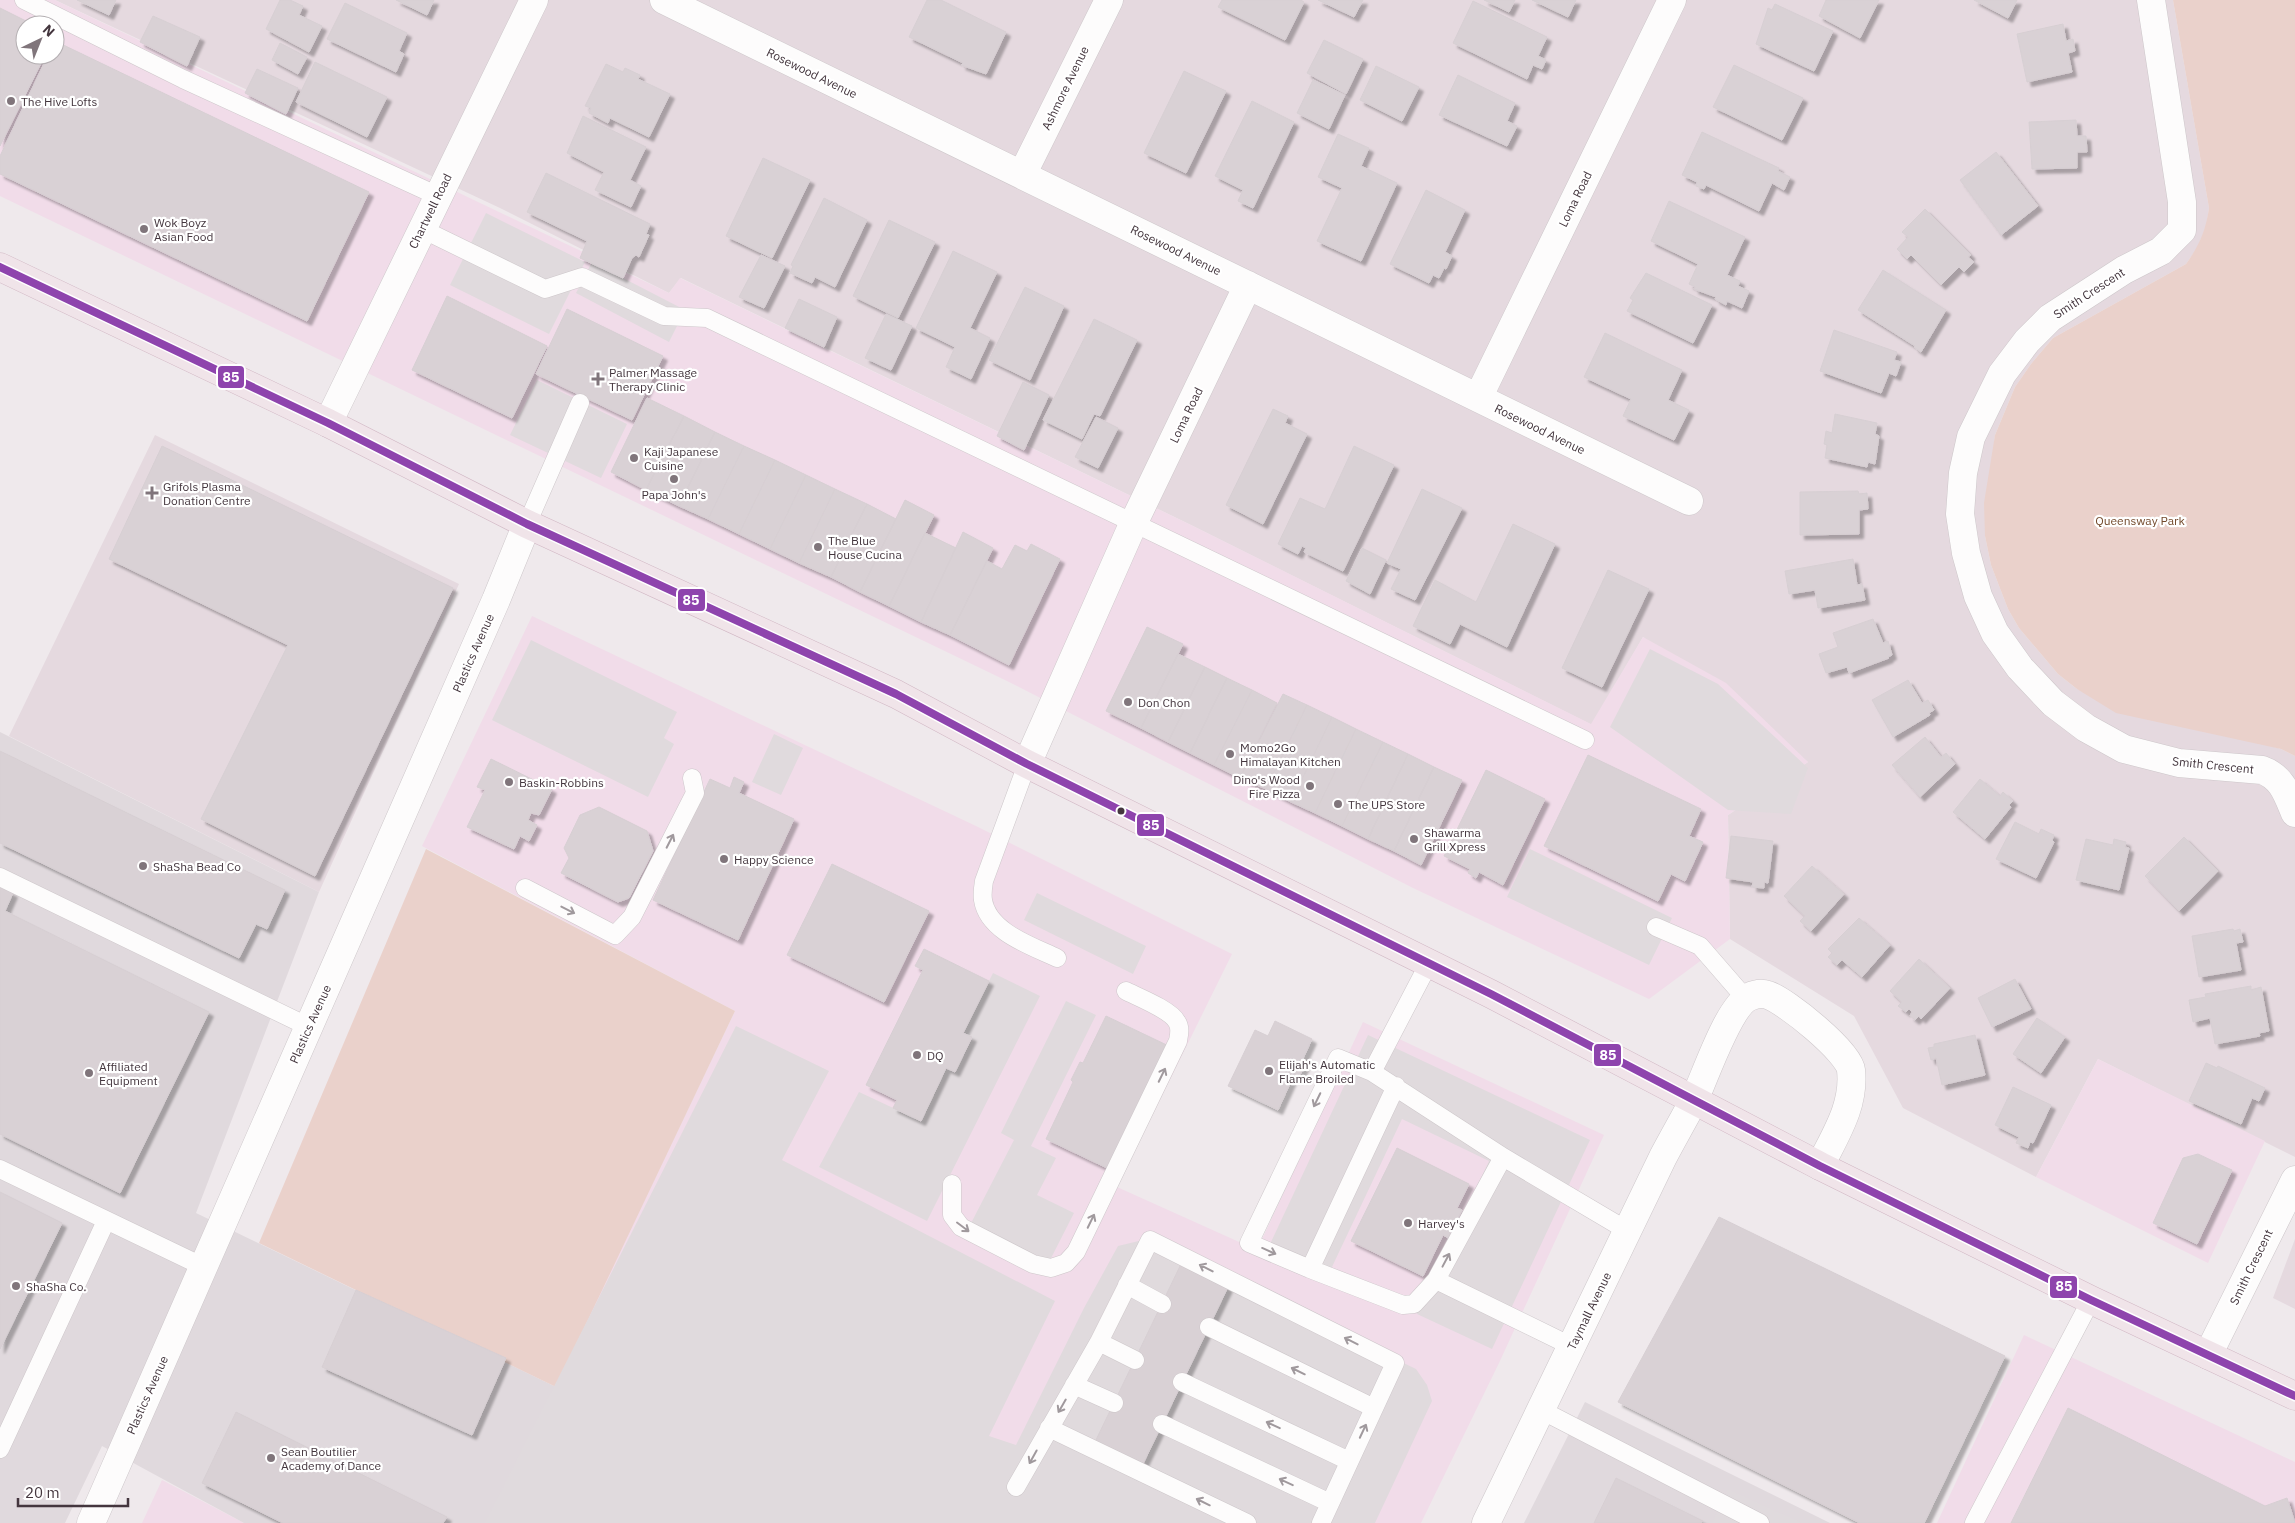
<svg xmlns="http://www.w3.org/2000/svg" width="2295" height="1523" font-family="'IBM Plex Sans',sans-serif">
  <defs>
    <filter id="shadow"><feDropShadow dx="4.5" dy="4.5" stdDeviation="1" flood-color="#0004"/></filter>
  </defs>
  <rect width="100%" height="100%" fill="#efe9ec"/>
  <!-- residential -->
  <path fill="#e5d9df" d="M55,0H2173L2209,208L2206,228L2196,250L2186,264L2053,338L2031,364L2015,387L1995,435L1985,536L1991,565L2008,609L2019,628L2058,674L2077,689L2281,749L2295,756V1157L2098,1059L2036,1177L1903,1108L1854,1016L1730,939L1728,815L1808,762L1643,637L1592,725L1191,525L681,278L669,293L500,208Z
    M155,435L459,584L319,892L9,736Z
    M2295,1239V1309L2273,1298Z"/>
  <!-- commercial -->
  <path fill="#f1dce9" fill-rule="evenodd" d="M0,0H55L669,293L680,278L1191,525L1591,724L1643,637L1726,683L1808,762L1728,815L1730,939L1649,999L1413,888L1007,681L0,196ZM25,25H55V55H25Z
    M532,616L976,826L1232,954L1117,1187L1257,1250L1363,1022L1604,1135L1499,1363L1421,1523H490L735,1011L422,846Z
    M2098,1059L2265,1141L2208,1263L2036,1177Z
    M2024,1335L2295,1462V1523H1937Z
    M162,1480L244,1523H142Z"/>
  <!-- industrial -->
  <path fill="#e0d9dd" d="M0,732L319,892L196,1213L556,1387L490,1523H244L102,1446L65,1523H0Z
    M1585,1402L1830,1523H1524Z"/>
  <!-- green -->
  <path fill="#ead1cb" d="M2173,0H2295V756L2281,749L2116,713L2077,689L2058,674L2019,628L2008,609L1991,565L1985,536L1984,503L1995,435L2015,387L2031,364L2053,338L2186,264C2199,246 2206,230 2209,208Z
    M426,849L735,1011L556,1387L259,1243Z"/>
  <!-- parking -->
  <path fill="#e0dadd" d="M486,213L585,262L549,334L450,285Z
    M592,262L685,310L669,342L576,293Z
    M537,380L627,424L601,478L510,435Z
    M531,640L677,712L664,738L674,744L648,797L492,720Z
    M1650,649L1718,684L1808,768L1791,814L1728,810L1610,727Z
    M774,734L803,748L781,795L752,782Z
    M1530,849L1672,918L1649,965L1507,897Z
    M1037,893L1146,946L1133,974L1024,920Z
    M993,973L1040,996L927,1221L819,1167L859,1092L921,1121L946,1068L955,1071L972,1038L963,1033Z
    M1066,1001L1096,1015L1031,1146L1056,1158L1037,1195L1074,1213L1046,1268L968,1229L1014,1140L1001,1133Z
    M736,1026L829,1071L782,1160L1055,1301L989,1436L1016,1445L1084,1308L1118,1246L1147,1239L1416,1369L1427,1385L1432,1401L1375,1523H485Z
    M1368,1035L1590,1140L1492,1349L1417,1314L1489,1161L1402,1119L1331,1269L1271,1242Z
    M1728,1489L1802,1523H1712Z"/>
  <!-- building -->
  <path fill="#d9d1d5" stroke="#d7cfd3" filter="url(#shadow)" d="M77,0H116L109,15Z
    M280,0H290L303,6L299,15L322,26L309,52L266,29Z
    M396,0H434L427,15Z
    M927,0H941L1006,32L986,74L961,65L963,63L909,37Z
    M1222,0H1301L1304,2L1285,40L1218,7Z
    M1318,0H1363L1354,17Z
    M1484,0H1515L1509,12Z
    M1532,0H1576L1568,17Z
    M1826,0H1879L1860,38L1819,16Z
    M1974,0H2017L2008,18Z
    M1473,1L1547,37L1538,56L1546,60L1542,69L1533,65L1527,79L1453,43Z
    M345,3L407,33L399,51L404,54L396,72L327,39Z
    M1775,4L1833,31L1814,71L1756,44L1768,8L1772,10Z
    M0,8L34,25H25V55H45L0,146Z
    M153,16L200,37L187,66L140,42Z
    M2063,24L2066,41L2073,39L2075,51L2068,53L2072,72L2027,82L2017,34Z
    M1324,40L1363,59L1346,94L1307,73Z
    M55,41L369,192L307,321L0,174V156L48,55H55Z
    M280,43L307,57L298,74L272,60Z
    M315,62L387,97L367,137L296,102Z
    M606,64L623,72L625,68L640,75L638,79L670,94L649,137L610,118L608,123L589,113L591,108L585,106Z
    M1734,65L1803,98L1782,140L1713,107Z
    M1376,66L1419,87L1402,121L1360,100Z
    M257,69L298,88L286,114L245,93Z
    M1184,71L1226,91L1186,173L1144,153Z
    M1458,75L1515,103L1507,121L1517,126L1507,146L1439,115Z
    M1313,80L1345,95L1329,129L1297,113Z
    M1252,101L1294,122L1253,208L1238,201L1243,190L1215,176Z
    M583,116L646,147L630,180L641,186L631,207L595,190L604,172L567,153Z
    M2076,120L2077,136H2086L2087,152H2077V168L2032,169L2029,122Z
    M1702,132L1779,168L1778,171L1790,177L1784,190L1772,183L1759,211L1706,185L1704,189L1696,186L1697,182L1682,175Z
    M1338,134L1369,148L1361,166L1397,183L1361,261L1317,241L1342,188L1318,177Z
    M1996,152L2038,206L2001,235L1960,180Z
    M763,158L810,180L772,258L726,236Z
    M546,173L650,224L646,234L649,235L639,257L636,255L632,258L623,278L580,258L587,241L527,212Z
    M1426,190L1465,210L1445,252L1452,256L1446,269L1444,268L1439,278L1433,275L1429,283L1390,264Z
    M824,198L867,220L835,287L815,277L812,283L790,273L793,266L791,265Z
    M1669,201L1745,237L1727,275L1740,281L1738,286L1749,291L1742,308L1727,301L1726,305L1715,299L1716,297L1694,289L1695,287L1689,284L1698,264L1651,241Z
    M1925,209L1971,255L1968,257L1974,262L1964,272L1959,267L1941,285L1911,255L1907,259L1897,249L1908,237L1902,232Z
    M889,220L935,242L898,318L853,296Z
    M953,251L997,272L970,328L990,338L971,379L946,367L955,347L916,328Z
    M761,255L785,266L764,308L739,297Z
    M1883,270L1946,310L1921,352L1914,347L1915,346L1858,310Z
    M1646,273L1712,305L1693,343L1627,311L1633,300L1630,298Z
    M1025,287L1064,306L1030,380L989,360Z
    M447,296L547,346L512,418L412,370Z
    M799,299L837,317L824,347L785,328Z
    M567,309L663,356L632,420L536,374Z
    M886,314L912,326L891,370L865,358Z
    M1094,319L1137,340L1100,416L1094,414L1082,439L1043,420Z
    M1834,330L1897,352L1894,360L1901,362L1896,376L1889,373L1881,393L1820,371Z
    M1605,333L1682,370L1668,400L1689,410L1674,440L1623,416L1631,399L1584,377Z
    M1023,382L1049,395L1024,450L997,436Z
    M647,398L684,416L646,490L611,472Z
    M1273,409L1288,416L1285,423L1307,434L1263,524L1226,505Z
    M1835,414L1877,423L1875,434L1879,436L1875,464L1868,462L1867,467L1825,458L1827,445L1824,444L1826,431L1832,433Z
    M684,416L715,432L679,506L646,490Z
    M1096,417L1118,428L1098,468L1075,457Z
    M715,432L744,446L708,519L679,506Z
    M162,446L453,588L315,876L201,819L288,645L109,559Z
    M744,446L775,460L739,534L708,519Z
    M1354,446L1394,465L1343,571L1304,552L1306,548L1302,546L1298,554L1278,544L1300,498L1325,509Z
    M775,460L806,475L770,549L739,534Z
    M806,475L835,489L799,563L770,549Z
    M835,489L867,504L831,577L799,563Z
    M1422,489L1462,508L1415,600L1391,589L1401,569L1387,563Z
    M1858,491L1859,494L1867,493L1868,509L1859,510V534L1800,535V492Z
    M905,500L934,515L889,606L860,592Z
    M867,504L896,519L860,592L831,577Z
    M1513,524L1555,544L1507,647L1460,624L1450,644L1413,626L1435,580L1476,602Z
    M963,532L993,548L950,635L921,622Z
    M925,533L956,548L921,622L889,606Z
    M1031,544L1060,559L1009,665L950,635L987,561L1002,569L1015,545L1027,551Z
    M1362,548L1386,560L1370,594L1346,581Z
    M1853,559L1857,585L1862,584L1865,600L1818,608L1815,590L1789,594L1785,571Z
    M1608,570L1649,589L1602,687L1562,668Z
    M1873,619L1883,643L1888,641L1892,655L1888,657L1889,658L1849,673L1847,667L1826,673L1819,654L1838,647L1833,633Z
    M1147,627L1183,644L1141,728L1106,711Z
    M1178,654L1205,667L1168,742L1141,728Z
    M1205,667L1227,678L1190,753L1168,742Z
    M1227,678L1252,690L1214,765L1190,753Z
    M1908,680L1922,703L1928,700L1934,710L1929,713L1930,715L1893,737L1872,700Z
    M1252,690L1277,703L1240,778L1214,765Z
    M1283,694L1307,705L1266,789L1240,778Z
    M1307,705L1332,717L1291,802L1266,789Z
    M1332,717L1356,729L1315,813L1291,802Z
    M1356,729L1383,742L1342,826L1315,813Z
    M1925,737L1941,757L1946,753L1955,764L1920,797L1892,765Z
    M1383,742L1408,754L1368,839L1342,826Z
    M0,751L285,890L267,929L256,924L239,958L0,843Z
    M1408,754L1434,767L1394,851L1368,839Z
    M1588,755L1701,809L1689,836L1703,842L1685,881L1671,874L1658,901L1544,846Z
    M491,759L552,789L539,815L531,813L528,820L537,825L529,841L520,836L514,849L467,827L485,790L477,787Z
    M1434,767L1462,780L1421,865L1394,851Z
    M1486,770L1545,799L1503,885L1479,872L1476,878L1468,873L1470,869L1444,856Z
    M734,777L744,782L739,793L794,819L738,940L653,900L710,779L730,788Z
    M1980,779L2000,796L2003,792L2013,801L2009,805L2011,807L1985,839L1953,812Z
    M599,807L647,831L653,851L629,898L618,902L561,873L569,858L564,848L580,815Z
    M2015,822L2039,834L2041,829L2054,835L2052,840L2054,842L2036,878L1996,859Z
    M1731,836L1773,841L1768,883L1764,882V888L1752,887L1753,882L1726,878Z
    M2184,837L2218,871L2179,911L2145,876Z
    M2086,839L2113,845L2114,839L2126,842L2125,847L2129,848L2119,890L2076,880Z
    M832,864L929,911L884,1002L787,955Z
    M1812,866L1844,894L1811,931L1800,921L1805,916L1784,896Z
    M0,887L13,893L5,911L209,1012L120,1193L0,1134Z
    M1859,918L1890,945L1862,977L1842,960L1837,965L1828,957L1832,953L1828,949Z
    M2233,929L2234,931L2240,929L2243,942L2236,943L2241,970L2199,977L2192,936Z
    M924,949L989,981L963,1033L972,1037L955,1072L946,1068L921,1121L893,1108L897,1100L866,1085L923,970L915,966Z
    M1919,959L1950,988L1921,1019L1919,1016L1915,1020L1910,1016L1912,1012L1909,1009L1906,1012L1898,1006L1902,1002L1890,991Z
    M2015,979L2031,1009L1992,1027L1978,998Z
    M2251,986V990L2261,987L2269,1031L2259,1033L2260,1036L2215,1044L2210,1018L2193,1022L2189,1000L2206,997L2205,994Z
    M1106,1016L1173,1048L1107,1168L1046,1139L1073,1082L1071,1080L1080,1062L1083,1063Z
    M2037,1018L2065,1037L2041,1073L2013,1054Z
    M1275,1021L1312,1039L1301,1063L1305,1065L1298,1079L1293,1077L1278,1110L1228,1086L1255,1030L1268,1036Z
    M1975,1035L1985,1075L1942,1085L1936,1058L1931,1060L1928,1048L1934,1047V1044Z
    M2206,1063L2217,1068L2218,1066L2265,1088L2259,1101L2252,1098L2241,1124L2189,1101Z
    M2013,1087L2051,1105L2033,1143L2030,1142L2028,1148L2016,1143L2019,1137L1995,1125Z
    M1397,1148L1469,1184L1457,1208L1462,1210L1448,1238L1443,1235L1423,1276L1351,1241Z
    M2198,1154L2232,1170L2197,1244L2153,1223L2183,1158Z
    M0,1192L62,1223L0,1349Z
    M1719,1217L2005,1356L1924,1523H1860L1618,1402Z
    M1181,1264L1228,1287L1141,1468L1094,1444Z
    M356,1290L506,1358L472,1435L322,1367Z
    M2068,1408L2265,1506L2287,1498L2295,1523H2011Z
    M236,1412L447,1517L443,1523H283L202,1483Z
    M1616,1478L1703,1521L1701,1523H1594Z"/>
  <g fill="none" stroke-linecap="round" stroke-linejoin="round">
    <defs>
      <path id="lane" d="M24,0L183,79L438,196
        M422,229L545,289L582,277L664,316L707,318L1585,740
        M527,524L580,403
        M1027,764L984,881C983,887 982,894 983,900C988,932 1032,946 1057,958
        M0,877L309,1027
        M525,888L615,935L632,917L695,793L692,778
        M1656,927L1700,946L1746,999
        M1372,1072L1429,963
        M1503,1157L1436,1280L1414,1304L1403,1305L1310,1269L1249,1243L1338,1058L1372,1072L1503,1157L1628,1231
        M0,1169L204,1267
        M952,1184V1215L961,1227L1033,1264L1051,1268L1066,1263L1076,1252L1178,1041C1179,1035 1181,1028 1177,1022C1171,1010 1138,997 1126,991
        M1310,1269L1396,1086
        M1436,1280L1571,1346
        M1127,1285L1162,1304
        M1209,1327L1374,1408
        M1099,1342L1135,1360
        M1182,1382L1349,1461
        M1074,1385L1114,1403
        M1541,1410L1760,1523
        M1162,1424L1330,1503
        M1049,1428L1247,1523
        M0,1449L106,1221
        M1016,1487L1099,1342L1150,1240L1395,1363L1321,1523
        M1974,1523L2091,1300"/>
      <path id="street" d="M664,0L1689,501
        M2151,0L2182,202V230L2161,251L2124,270L2050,318L2027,341L2002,374L1971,437L1963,473L1960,514L1966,553L1978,596L1995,633L2020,668L2053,703L2086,728L2124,749L2179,763L2262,770C2282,777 2287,794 2295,813
        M1022,175L1109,0
        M1478,398L1672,0
        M328,423L534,0
        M1027,764L1134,522L1248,285
        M2208,1355L2295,1180
        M91,1523L496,600L527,524
        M1486,1523L1663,1157C1673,1138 1684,1119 1694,1100C1705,1077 1728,1007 1749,997C1755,994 1762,993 1768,995C1786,1001 1849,1052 1851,1070C1855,1106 1835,1135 1820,1166"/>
      <path id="primary" d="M0,267L328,423L527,524L896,694L1027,764L1491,994L1820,1166L2091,1300L2295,1396"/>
    </defs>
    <!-- lane casing -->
    <use href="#lane" stroke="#cdc7ca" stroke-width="19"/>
    <!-- street casing -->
    <use href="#street" stroke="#cdc7ca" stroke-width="29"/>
    <!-- primary casing -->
    <use href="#primary" stroke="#d1b7c4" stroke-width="29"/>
    <!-- lane -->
    <use href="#lane" stroke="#fdfcfc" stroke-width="18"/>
    <!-- street -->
    <use href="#street" stroke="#fdfcfc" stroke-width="28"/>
    <!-- primary -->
    <use href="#primary" stroke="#f0e4e9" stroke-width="28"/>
    <defs>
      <path id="bus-1" d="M0,267L328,423L527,524L896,694L1027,764L1491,994L1820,1166L2091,1300L2295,1396"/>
    </defs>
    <!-- bus-1 casing -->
    <use href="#bus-1" stroke="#fff" stroke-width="11"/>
    <!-- bus-1 -->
    <use href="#bus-1" stroke="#8e44ad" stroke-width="8"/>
  </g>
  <!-- one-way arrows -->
  <defs><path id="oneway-shaft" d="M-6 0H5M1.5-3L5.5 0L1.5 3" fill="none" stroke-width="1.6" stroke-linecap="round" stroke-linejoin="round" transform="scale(1.25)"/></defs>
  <g stroke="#a0999d">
    <use href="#oneway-shaft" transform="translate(670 841) rotate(-63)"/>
    <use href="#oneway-shaft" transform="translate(568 910) rotate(27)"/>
    <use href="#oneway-shaft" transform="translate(1162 1075) rotate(-64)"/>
    <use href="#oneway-shaft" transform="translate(1317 1100) rotate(116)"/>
    <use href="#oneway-shaft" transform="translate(1091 1221) rotate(-64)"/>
    <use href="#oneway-shaft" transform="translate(963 1227) rotate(37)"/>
    <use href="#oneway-shaft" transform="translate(1269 1251) rotate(24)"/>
    <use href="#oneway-shaft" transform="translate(1446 1260) rotate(-62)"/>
    <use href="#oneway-shaft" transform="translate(1206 1268) rotate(-153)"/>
    <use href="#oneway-shaft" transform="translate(1351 1341) rotate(-153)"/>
    <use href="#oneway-shaft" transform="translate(1298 1371) rotate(-154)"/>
    <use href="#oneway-shaft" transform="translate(1062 1406) rotate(120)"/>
    <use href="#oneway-shaft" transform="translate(1273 1425) rotate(-155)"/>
    <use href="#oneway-shaft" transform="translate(1363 1431) rotate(-65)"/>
    <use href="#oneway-shaft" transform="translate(1033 1457) rotate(119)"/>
    <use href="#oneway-shaft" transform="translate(1286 1482) rotate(-155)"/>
    <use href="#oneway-shaft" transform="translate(1203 1502) rotate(-154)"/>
  </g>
  <!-- markers -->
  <g fill="#80757b" stroke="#fff" stroke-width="2">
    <circle cx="11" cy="101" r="5"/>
    <circle cx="144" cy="229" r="5"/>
    <path d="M595.5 371.5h5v5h5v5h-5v5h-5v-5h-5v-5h5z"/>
    <circle cx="634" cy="458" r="5"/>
    <circle cx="674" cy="479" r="5"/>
    <path d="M149.5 485.5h5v5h5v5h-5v5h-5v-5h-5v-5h5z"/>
    <circle cx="818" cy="547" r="5"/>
    <circle cx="1128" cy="702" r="5"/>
    <circle cx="1230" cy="754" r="5"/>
    <circle cx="509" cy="782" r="5"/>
    <circle cx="1310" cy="786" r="5"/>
    <circle cx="1338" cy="804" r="5"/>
    <circle cx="1414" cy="839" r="5"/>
    <circle cx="724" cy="859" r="5"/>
    <circle cx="143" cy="866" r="5"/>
    <circle cx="917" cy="1055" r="5"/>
    <circle cx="1269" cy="1071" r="5"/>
    <circle cx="89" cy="1073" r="5"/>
    <circle cx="1408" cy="1223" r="5"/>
    <circle cx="16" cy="1286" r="5"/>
    <circle cx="271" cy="1458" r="5"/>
  </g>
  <circle fill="#44363e" stroke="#fff" stroke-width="2" cx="1121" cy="811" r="4.5"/>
  <g text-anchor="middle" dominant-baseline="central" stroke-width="4.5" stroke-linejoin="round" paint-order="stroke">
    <!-- street labels -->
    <g font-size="12" fill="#44363e" stroke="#fff">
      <text transform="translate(812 73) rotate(26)">Rosewood Avenue</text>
      <text transform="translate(1065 88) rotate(-64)">Ashmore Avenue</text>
      <text transform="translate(1575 199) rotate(-64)">Loma Road</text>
      <text transform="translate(430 211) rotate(-64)">Chartwell Road</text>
      <text transform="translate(1176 250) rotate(26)">Rosewood Avenue</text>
      <text transform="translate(2089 293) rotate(-33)">Smith Crescent</text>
      <text transform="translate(1186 415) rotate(-64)">Loma Road</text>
      <text transform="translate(1540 429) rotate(26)">Rosewood Avenue</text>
      <text transform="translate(473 653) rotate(-66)">Plastics Avenue</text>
      <text transform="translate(2213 765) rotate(6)">Smith Crescent</text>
      <text transform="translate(310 1024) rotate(-66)">Plastics Avenue</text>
      <text transform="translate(2251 1267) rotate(-64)">Smith Crescent</text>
      <text transform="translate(1589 1311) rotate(-64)">Taymall Avenue</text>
      <text transform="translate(147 1395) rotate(-66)">Plastics Avenue</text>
    </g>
    <!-- poi labels -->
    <g font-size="12" fill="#44363e" stroke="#fff" text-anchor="start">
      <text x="21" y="101">The Hive Lofts</text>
      <text x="154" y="222">Wok Boyz<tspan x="154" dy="14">Asian Food</tspan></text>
      <text x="609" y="372">Palmer Massage<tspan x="609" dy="14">Therapy Clinic</tspan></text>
      <text x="644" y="451">Kaji Japanese<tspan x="644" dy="14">Cuisine</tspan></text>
      <text x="163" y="486">Grifols Plasma<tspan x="163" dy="14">Donation Centre</tspan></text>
      <text x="674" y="494" text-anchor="middle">Papa John's</text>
      <text x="828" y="540">The Blue<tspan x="828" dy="14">House Cucina</tspan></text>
      <text x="1138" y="702">Don Chon</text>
      <text x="1240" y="747">Momo2Go<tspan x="1240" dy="14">Himalayan Kitchen</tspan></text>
      <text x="1300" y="779" text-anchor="end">Dino's Wood<tspan x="1300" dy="14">Fire Pizza</tspan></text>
      <text x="519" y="782">Baskin-Robbins</text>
      <text x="1348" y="804">The UPS Store</text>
      <text x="1424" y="832">Shawarma<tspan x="1424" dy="14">Grill Xpress</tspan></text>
      <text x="734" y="859">Happy Science</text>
      <text x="153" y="866">ShaSha Bead Co</text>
      <text x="927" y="1055">DQ</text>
      <text x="1279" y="1064">Elijah's Automatic<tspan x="1279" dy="14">Flame Broiled</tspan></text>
      <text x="99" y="1066">Affiliated<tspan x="99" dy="14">Equipment</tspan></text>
      <text x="1418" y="1223">Harvey's</text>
      <text x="26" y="1286">ShaSha Co.</text>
      <text x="281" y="1451">Sean Boutilier<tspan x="281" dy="14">Academy of Dance</tspan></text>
    </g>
    <!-- park labels -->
    <g font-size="12" fill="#734a2c" stroke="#fff">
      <text x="2140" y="520">Queensway Park</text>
    </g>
  </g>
  <g stroke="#fff" stroke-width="2">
    <rect x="217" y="365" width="28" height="24" rx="5" fill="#8e44ad"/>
    <rect x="677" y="588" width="29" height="24" rx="5" fill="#8e44ad"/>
    <rect x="1136" y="813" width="29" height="24" rx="5" fill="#8e44ad"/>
    <rect x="1593" y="1043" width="29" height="24" rx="5" fill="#8e44ad"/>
    <rect x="2049" y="1275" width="29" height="24" rx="5" fill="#8e44ad"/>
  </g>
  <g font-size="14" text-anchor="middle" font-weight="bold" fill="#fff">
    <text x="231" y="382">85</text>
    <text x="691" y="605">85</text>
    <text x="1151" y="830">85</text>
    <text x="1608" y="1060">85</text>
    <text x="2064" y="1291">85</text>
  </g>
  <!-- north arrow -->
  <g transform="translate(40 40) rotate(43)"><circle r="24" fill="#ffffff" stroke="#b4afb2"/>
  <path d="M0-4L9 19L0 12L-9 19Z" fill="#80757b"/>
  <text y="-8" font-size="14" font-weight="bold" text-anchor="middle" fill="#44363e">N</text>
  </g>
  <!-- scale -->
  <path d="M18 1498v8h110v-8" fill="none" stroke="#44363e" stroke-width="2.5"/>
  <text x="25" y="1498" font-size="15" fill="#44363e" stroke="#ffffff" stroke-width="4" paint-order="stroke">20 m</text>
</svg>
